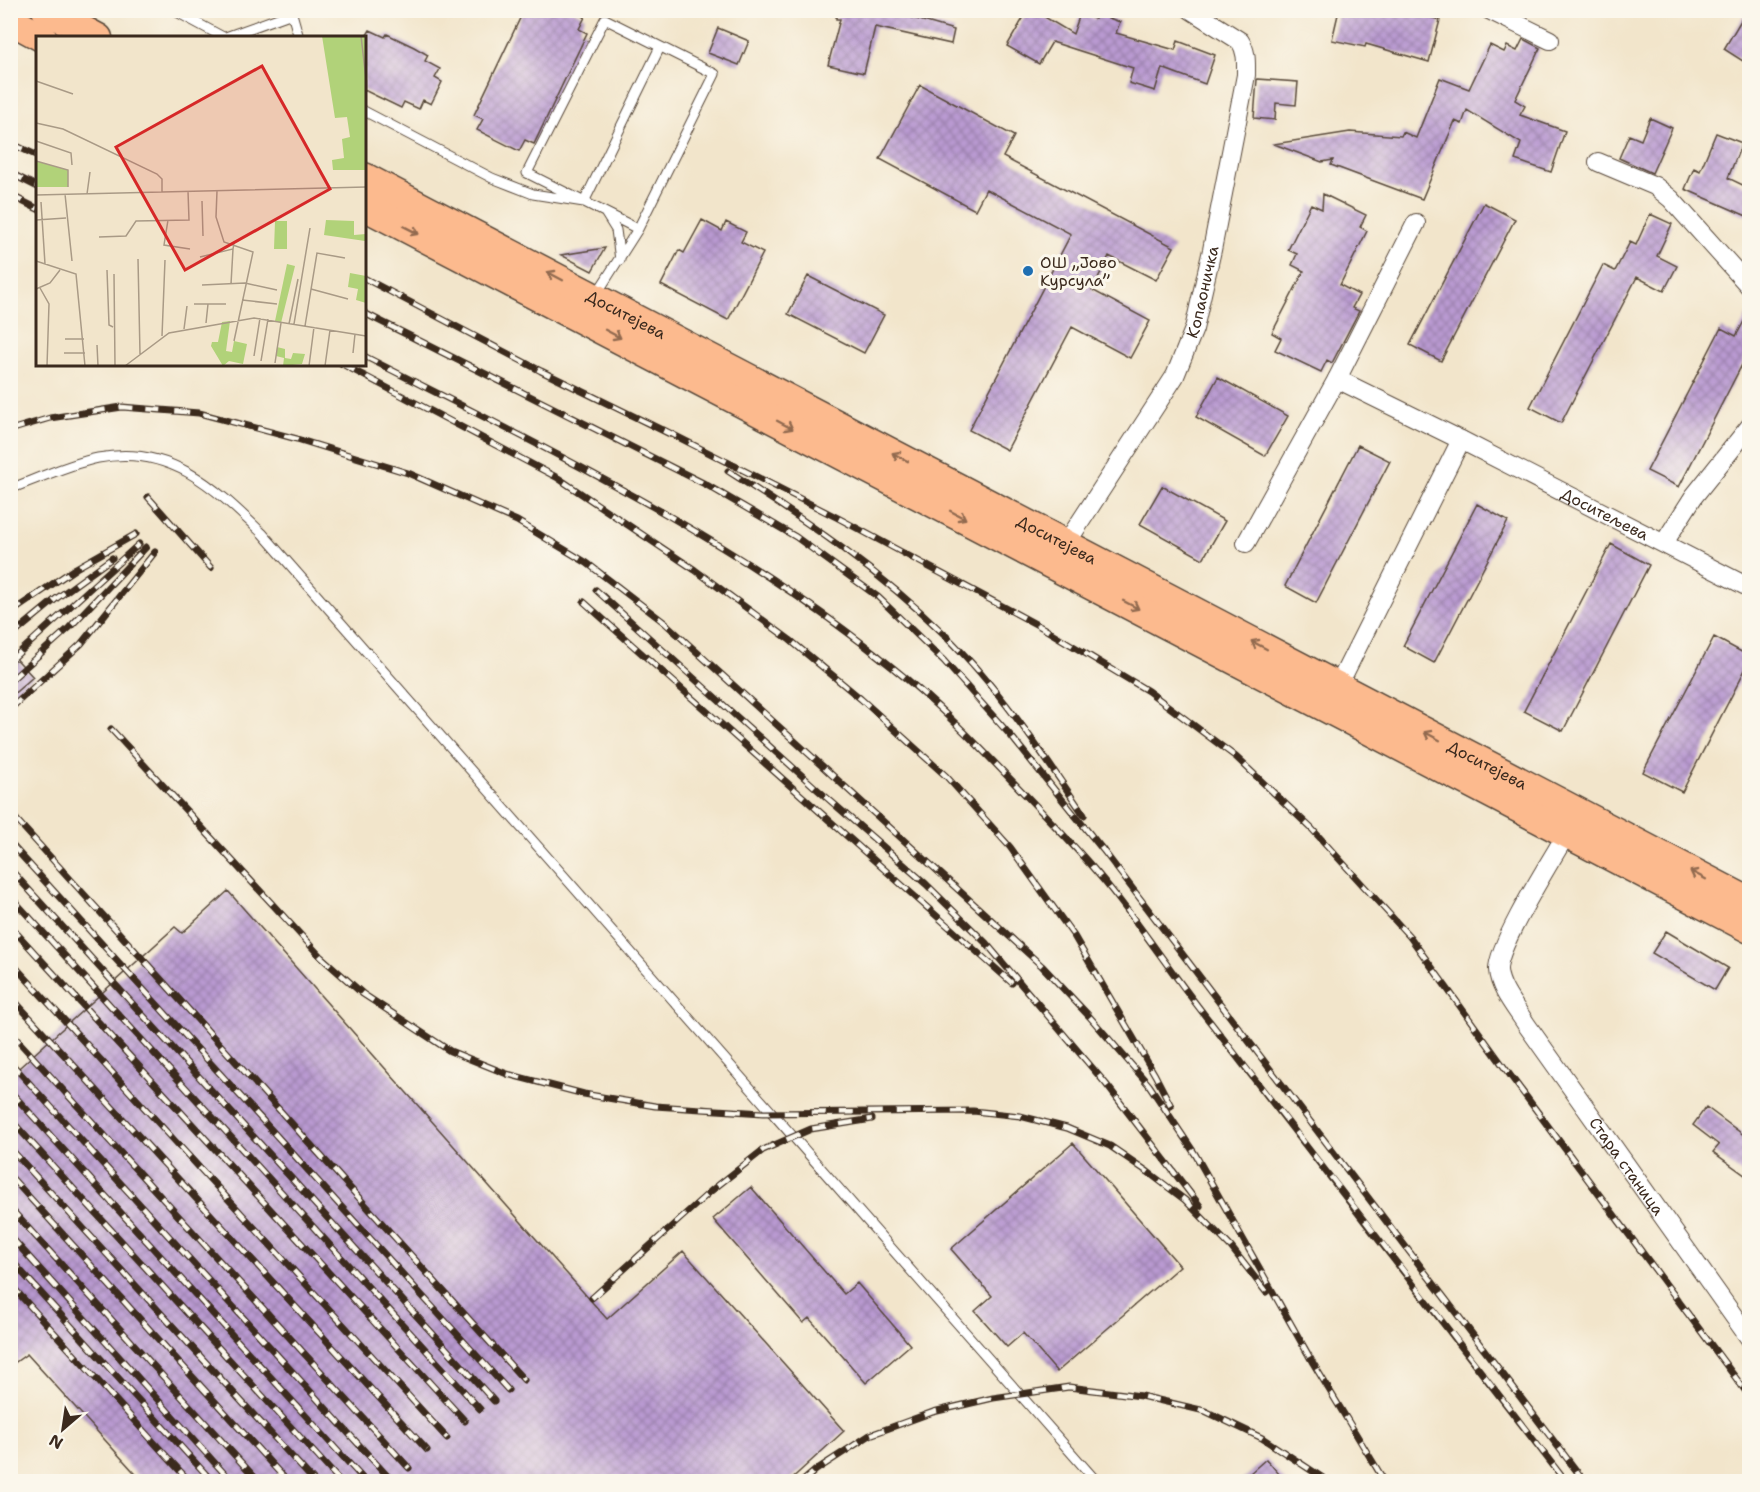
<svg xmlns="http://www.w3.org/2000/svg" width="1760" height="1492" font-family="'Shantell Sans',sans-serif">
  <defs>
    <pattern id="building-cross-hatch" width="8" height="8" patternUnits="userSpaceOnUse" patternTransform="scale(1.5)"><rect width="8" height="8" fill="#b99ad1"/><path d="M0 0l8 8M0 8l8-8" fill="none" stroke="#987ea9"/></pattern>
  </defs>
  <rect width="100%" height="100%" fill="#fbf7ec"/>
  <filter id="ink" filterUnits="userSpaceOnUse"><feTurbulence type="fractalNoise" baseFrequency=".0167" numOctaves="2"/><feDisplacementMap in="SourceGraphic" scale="12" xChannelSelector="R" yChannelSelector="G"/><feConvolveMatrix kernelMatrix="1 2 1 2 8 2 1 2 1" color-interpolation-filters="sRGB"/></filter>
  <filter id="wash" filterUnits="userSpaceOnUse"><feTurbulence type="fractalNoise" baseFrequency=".008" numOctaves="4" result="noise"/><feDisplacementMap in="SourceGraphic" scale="24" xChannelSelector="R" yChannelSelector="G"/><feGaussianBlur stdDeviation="1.35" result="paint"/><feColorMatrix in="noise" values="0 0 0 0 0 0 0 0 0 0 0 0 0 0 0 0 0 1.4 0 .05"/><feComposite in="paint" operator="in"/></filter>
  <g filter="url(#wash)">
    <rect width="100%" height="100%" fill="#f2e5cb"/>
    <g id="blocks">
      <!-- building -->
      <path fill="url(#building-cross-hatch)" d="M524,10H572L585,17L579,29L587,33L534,144L525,140L519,151L477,130L483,119L474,115Z
        M837,10H908L906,16L954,30L951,44L875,27L864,73L828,65L840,19H836Z
        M1028,10H1033L1073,34L1080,14L1095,19L1097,14L1120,22L1116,33L1175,50L1178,41L1215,55L1205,84L1162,68L1155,91L1129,83L1133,68L1052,42L1039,64L1007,46Z
        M1339,10H1405L1440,20L1429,62L1366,44L1365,47L1332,40Z
        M1747,10H1749V65L1724,49Z
        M718,28L749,41L739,65L708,53Z
        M370,30L385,37L387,34L414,47L428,55L425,61L440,69L435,78L442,82L431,104L423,100L419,109L404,102L401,108L364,90V40Z
        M1523,39L1540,48L1515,100L1525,106L1520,115L1565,131L1551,172L1515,160L1521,143L1467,110L1462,124L1455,121L1422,199L1331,165L1333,160L1322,162L1274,144L1350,132L1401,136L1403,132L1416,138L1440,78L1469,89L1490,45L1504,52L1507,46L1517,51Z
        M1257,79L1298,82L1296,105L1276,103L1275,120L1254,118Z
        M920,85L1014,136L1003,157L1174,247L1156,280L1109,256L1092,290L1150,321L1130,358L1072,327L1007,450L969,430L1071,234L986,189L975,210L880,159Z
        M1650,118L1672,128L1652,173L1619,158L1629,135L1641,140Z
        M1716,133L1742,143L1728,178L1749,188V217L1685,189L1694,168L1700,171Z
        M1323,194L1366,215L1360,227L1367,231L1340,285L1359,295L1352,308L1359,311L1332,363L1327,360L1321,372L1275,350L1281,338L1272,333L1304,271L1292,265L1297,254L1288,250L1311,204L1322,209Z
        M1484,203L1515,219L1441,361L1410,345Z
        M1650,214L1672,224L1657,256L1677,266L1664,291L1637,277L1561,423L1530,407L1603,265L1615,271L1630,242L1636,245Z
        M702,220L722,231L726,222L746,232L741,242L763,253L728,320L661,285L679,250L684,253Z
        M605,248L592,271L561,255Z
        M808,276L884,315L864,353L788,314Z
        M1749,312V351L1679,487L1647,471L1721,328L1736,336Z
        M1218,377L1288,416L1265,456L1196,417Z
        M1358,445L1390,461L1316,603L1285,586Z
        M1162,486L1225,521L1203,559L1140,524Z
        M1477,504L1508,521L1434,663L1403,646Z
        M1611,544L1649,565L1563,731L1524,711Z
        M1714,637L1749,656V662L1682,792L1643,772Z
        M10,652L33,677L10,697Z
        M228,891L607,1319L683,1251L844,1431L788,1482H143L27,1354L10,1366V1076L175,927L182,933Z
        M1666,931L1728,968L1715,990L1652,953Z
        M1706,1107L1749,1139V1178L1713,1152L1719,1145L1693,1125Z
        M1073,1143L1180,1266L1057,1372L1023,1333L1007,1347L975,1311L992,1296L951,1249Z
        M751,1187L844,1294L857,1283L910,1345L866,1383L809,1318L803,1323L713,1219Z
        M1266,1459L1286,1482H1240Z"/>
    </g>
  </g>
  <g filter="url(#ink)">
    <use href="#blocks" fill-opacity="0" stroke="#564638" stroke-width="1.5"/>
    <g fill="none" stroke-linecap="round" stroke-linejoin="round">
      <defs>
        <path id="lane" d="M173,10L225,38
          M291,10L299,38
          M605,19L715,74L638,229L527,173Z
          M223,38L292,13
          M364,111L492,178L533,194L584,202L660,47
          M606,214L616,230L620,260
          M596,295L638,229
          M10,489C36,479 72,463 98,458C170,444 214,487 262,533L1097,1482"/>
        <g id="street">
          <path d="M1489,10L1550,40"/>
          <path d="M1598,162L1655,186L1671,199L1750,287"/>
          <path d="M1337,379L1461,440"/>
          <path d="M1246,543L1337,379L1416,223"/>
          <path d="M1664,543L1694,496L1750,426"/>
          <path id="s1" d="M1060,553L1175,376L1194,329L1212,250L1246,75C1246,62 1247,52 1240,41L1191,10"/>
          <path id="s2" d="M1333,696L1461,440L1750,588"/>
          <path id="s3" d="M1567,833C1552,859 1497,945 1498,970C1499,988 1516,1008 1526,1024L1750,1339"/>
        </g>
        <g id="primary">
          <path d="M46,10L98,38"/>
          <path d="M10,20L43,38"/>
          <path id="s4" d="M364,177L1750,902"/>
          <path d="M364,206L1750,929"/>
        </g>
      </defs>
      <!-- lane casing -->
      <use href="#lane" stroke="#564638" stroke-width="11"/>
      <!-- street casing -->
      <use href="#street" stroke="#564638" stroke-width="20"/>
      <!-- primary casing -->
      <use href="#primary" stroke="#564638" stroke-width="31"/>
      <!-- lane -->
      <use href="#lane" stroke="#fff" stroke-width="9"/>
      <!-- street -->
      <use href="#street" stroke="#fff" stroke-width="18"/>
      <!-- primary -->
      <use href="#primary" stroke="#fcba8e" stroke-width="28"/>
      <defs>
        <path id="rail" d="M10,143L38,156
          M10,173L38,187
          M10,195L38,209
          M364,278L541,371L670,434
          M364,313L705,484L796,537L878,597L944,661L1011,736L1103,850L1585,1482
          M364,356C546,449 733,537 892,667C936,702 975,742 1014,783C1045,815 1076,847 1105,882C1142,927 1174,977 1211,1023C1330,1175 1448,1328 1566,1482
          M342,364L558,478L695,570L790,640L861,699L946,776L1010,847L1074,936L1155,1075L1171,1106
          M10,430L50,418L122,407L199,413L297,439L408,473L517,521L587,563L665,623L1042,966L1089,1016L1149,1085L1195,1154L1313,1363L1385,1482
          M664,430L838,518L1043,628L1148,691L1236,757L1312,829L1410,937L1504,1067L1750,1397
          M728,471C805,520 880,571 945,635C999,688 1042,753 1084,815
          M148,497L211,568
          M596,590L818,790L926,884L986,943L1106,1084L1200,1206
          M584,602L1012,983
          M10,613L76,568L136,534
          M10,637L57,598L112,558
          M10,661L139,544
          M10,681L69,628L146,547
          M10,709L81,644L155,552
          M111,729L321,957L363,994L450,1051L507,1074L584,1094L655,1106L763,1113L973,1111L1020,1116L1067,1128L1110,1146L1148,1172L1185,1200L1231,1247L1266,1292
          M14,817L524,1380
          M10,843L508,1390
          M10,869L494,1401
          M10,896L480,1409
          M10,926L465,1421
          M10,961L447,1438
          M10,996L427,1450
          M10,1032L409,1468
          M10,1062L392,1481
          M10,1091L366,1482
          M10,1119L341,1482
          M10,1148L315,1482
          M10,1176L288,1482
          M10,1208L259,1482
          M10,1236L232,1482
          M10,1259L213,1482
          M10,1284L190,1482
          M592,1298L711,1191L763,1150L811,1129L872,1119
          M802,1482L816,1470L870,1435L933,1412L993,1398L1069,1387L1141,1396L1205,1411L1262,1438L1329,1482"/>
      </defs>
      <!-- rail casing -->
      <use href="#rail" stroke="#3b2a1e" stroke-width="7"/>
      <!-- rail -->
      <use href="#rail" stroke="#fbf7ec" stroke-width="4.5" stroke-dasharray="14" stroke-linecap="butt"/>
    </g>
    <!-- one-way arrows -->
    <defs><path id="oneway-shaft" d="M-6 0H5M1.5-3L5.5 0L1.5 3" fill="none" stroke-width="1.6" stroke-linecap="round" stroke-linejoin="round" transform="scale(1.5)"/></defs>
    <g stroke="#926b50">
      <use href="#oneway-shaft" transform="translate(411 230) rotate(27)"/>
      <use href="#oneway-shaft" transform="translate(555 276) rotate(-152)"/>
      <use href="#oneway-shaft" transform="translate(613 334) rotate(28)"/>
      <use href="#oneway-shaft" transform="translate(785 425) rotate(28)"/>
      <use href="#oneway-shaft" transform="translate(900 457) rotate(-152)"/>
      <use href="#oneway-shaft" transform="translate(958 515) rotate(28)"/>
      <use href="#oneway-shaft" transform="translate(1131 605) rotate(28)"/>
      <use href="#oneway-shaft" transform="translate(1259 645) rotate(-152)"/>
      <use href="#oneway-shaft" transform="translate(1432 736) rotate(-152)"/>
      <use href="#oneway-shaft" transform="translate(1698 875) rotate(-152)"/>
    </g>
  </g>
  <!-- markers -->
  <circle fill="#1f6fb2" stroke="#fbf7ec" stroke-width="2" cx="1028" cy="271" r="6"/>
  <g text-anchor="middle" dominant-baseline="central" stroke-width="6" stroke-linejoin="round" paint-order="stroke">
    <!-- poi labels -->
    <g font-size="16" fill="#3b2a1e" stroke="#fbf7ec" text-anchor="start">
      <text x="1040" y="262">ОШ „Јово<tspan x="1040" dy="18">Курсула”</tspan></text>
    </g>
    <!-- street labels -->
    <g font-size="16" fill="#3b2a1e" stroke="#fbf7ec">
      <text stroke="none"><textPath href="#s1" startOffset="300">Копаоничка</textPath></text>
      <text stroke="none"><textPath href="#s4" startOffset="296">Доситејева</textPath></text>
      <text stroke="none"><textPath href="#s2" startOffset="448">Доситељева</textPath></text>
      <text stroke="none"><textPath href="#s4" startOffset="782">Доситејева</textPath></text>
      <text stroke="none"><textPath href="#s4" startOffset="1268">Доситејева</textPath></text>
      <text stroke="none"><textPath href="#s3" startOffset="390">Стара станица</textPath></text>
    </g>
  </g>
  <!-- overview -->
  <g transform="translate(36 36)">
    <rect width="330" height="330" fill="#f2e5cb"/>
    <path d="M290,184L318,185V199L330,198V215L329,205L288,199ZM239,185H251V213H238ZM251,228L259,230L245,287L239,285ZM314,237L330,240V267L320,264L322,253L312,251ZM194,285L190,315L196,316L198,305L211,308L207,328L193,325L187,330L175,310L176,306H182L186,286ZM241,311L249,313V322L255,323L257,317L269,318L266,328L247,330L248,322L240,320Z" fill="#b1d279"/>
    <path d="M286,0H330V134H297L296,124L308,122L306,103L314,101L311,81L299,82ZM0,125L32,134V151H0Z" fill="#b1d279"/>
    <path fill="none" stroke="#a99a86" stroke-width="1.5" d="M325,0L330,43M0,45L37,58M0,87L27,93L121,138L126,143V156M0,105L35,117L36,129M0,125L32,134V151M181,155L180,181L188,206L217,216L198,305M29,158L36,225M51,158L54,136M0,159L330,151M166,165L167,200M5,166L9,228M0,184L30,182M132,184L128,209L154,213M63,201L90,200L100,185L153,184L152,155M164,221L197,213L198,207M102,223L104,318M0,225L40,238L49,330M71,234L73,289L77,291M78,238L79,330M195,248L197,213M166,249L209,247L241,254M4,252L13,268L11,330M0,253L14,247L24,234M275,253L312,263M206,264L241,268M158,268H190M170,287L172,268M253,288L262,243M258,288L274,192M269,290L281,217L309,222M148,293L151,270M126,300L129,224M29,303H48M61,309L62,330M28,317H49M317,317L319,298M218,320L224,282M225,325L232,283M239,327L245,287M89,330L133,297L218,282L330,300M273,330L278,291M289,330L294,294"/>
    <path fill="#d62828" fill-opacity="0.15" stroke="#d62828" stroke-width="3" d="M226,30L294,153L149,234L80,111Z"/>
    <rect width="330" height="330" fill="none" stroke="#3b2a1e" stroke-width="3"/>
  </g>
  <!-- margin -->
  <rect width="1760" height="1492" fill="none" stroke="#fbf7ec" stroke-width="36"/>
  <!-- north arrow -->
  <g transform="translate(63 1429) rotate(209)" stroke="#fbf7ec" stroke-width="4.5" paint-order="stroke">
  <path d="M0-4.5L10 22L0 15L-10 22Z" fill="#3b2a1e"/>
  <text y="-9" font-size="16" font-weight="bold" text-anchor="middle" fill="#3b2a1e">N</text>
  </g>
</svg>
